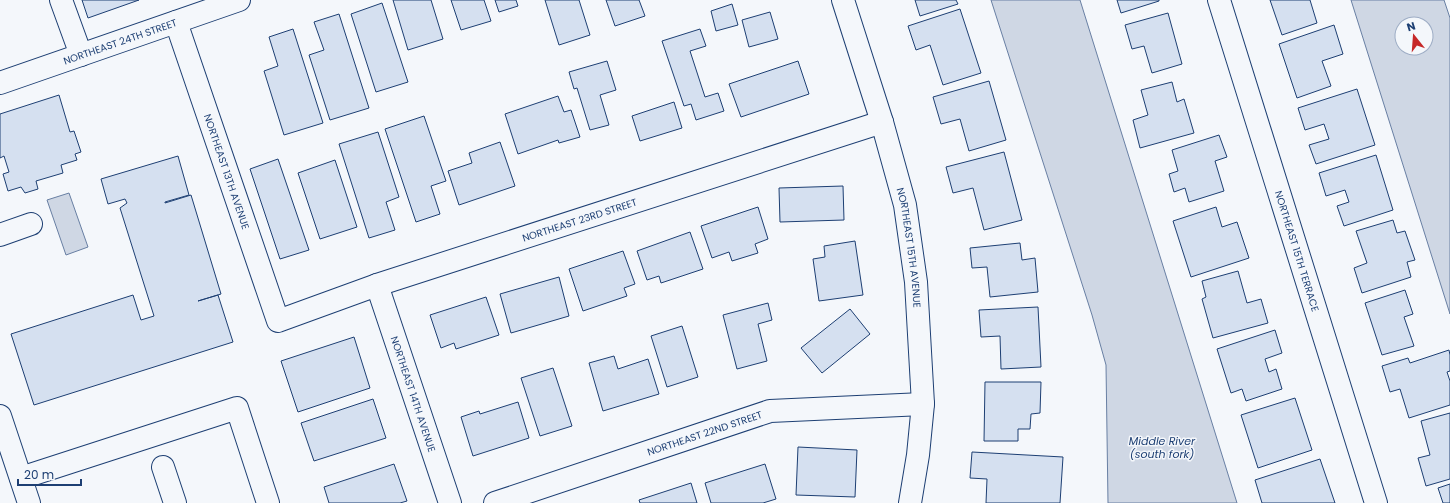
<svg xmlns="http://www.w3.org/2000/svg" width="1450" height="503" font-family="Poppins,sans-serif">
  <rect width="100%" height="100%" fill="#f4f7fb"/>
  <!-- water -->
  <path fill="#cfd7e4" stroke="#687fa3" fill-rule="evenodd" d="M991,0H1080L1237,503H1108L1106,365L1092,315Z
    M1351,0H1444L1450,18V314ZM1402,24H1426V48H1402Z
    M69,193L88,247L66,255L47,200Z"/>
  <!-- building -->
  <path fill="#d5e0f0" stroke="#1d3f73" d="M82,0H139L88,18Z
    M393,0H431L443,39L408,50Z
    M451,0H484L491,21L461,30Z
    M495,0H516L518,6L499,12Z
    M545,0H579L590,35L559,45Z
    M606,0H639L645,16L615,26Z
    M915,0H956L958,4L920,16Z
    M1117,0H1159V1L1121,13Z
    M1270,0H1310L1317,23L1282,35Z
    M382,3L408,82L376,92L351,14Z
    M732,4L738,25L716,31L711,11Z
    M960,9L981,73L943,85L930,45L916,50L908,26Z
    M770,12L778,39L749,47L742,20Z
    M1168,13L1182,64L1152,73L1144,46L1132,49L1125,25Z
    M339,14L369,108L330,120L309,55L324,50L314,22Z
    M1334,25L1343,54L1322,61L1331,86L1297,98L1279,44Z
    M293,29L323,123L284,135L264,71L278,66L269,37Z
    M700,29L706,46L690,51L705,97L718,93L724,111L696,120L691,104L684,106L662,41Z
    M607,61L616,90L600,95L609,125L590,130L577,88L574,89L569,72Z
    M798,61L809,94L741,117L729,84Z
    M989,81L1006,140L969,151L960,119L941,124L933,97Z
    M1172,82L1177,102L1184,99L1194,133L1140,148L1133,120L1148,115L1141,90Z
    M1357,89L1375,145L1316,164L1309,145L1329,139L1324,124L1305,130L1298,108Z
    M59,95L70,132L74,131L81,152L75,154L77,160L61,165L63,173L36,181L38,189L25,193L21,187L8,191L3,174L9,172L4,156L0,158V114Z
    M558,96L564,112L571,110L580,137L559,143L558,140L518,154L505,114Z
    M674,102L682,128L640,141L632,116Z
    M424,116L446,181L431,186L440,214L416,222L385,129Z
    M378,132L399,197L386,202L395,230L369,238L339,144Z
    M1219,135L1227,157L1215,161L1224,191L1189,202L1185,188L1174,192L1169,174L1178,171L1172,150Z
    M500,142L515,186L459,205L448,171L472,163L469,153Z
    M1004,152L1022,220L984,230L973,188L953,193L946,167Z
    M1376,155L1393,210L1344,226L1337,206L1349,202L1345,190L1326,196L1319,173Z
    M178,156L189,195L165,202V203L191,195L221,294L198,301L218,295L233,342L34,405L11,334L133,295L141,320L154,316L120,208L127,203L125,199L108,204L101,179Z
    M278,159L309,250L280,259L250,169Z
    M335,160L357,227L320,239L298,173Z
    M843,186L844,220L780,222L779,188Z
    M758,207L768,239L755,244L758,253L732,261L729,252L712,258L701,226Z
    M1216,207L1222,227L1237,222L1249,258L1191,277L1173,221Z
    M1393,220L1397,233L1405,231L1415,260L1407,262L1411,277L1362,293L1354,268L1367,263L1356,231Z
    M690,232L703,269L661,283L659,276L647,280L637,251Z
    M855,241L863,295L819,301L813,259L825,257L824,246Z
    M1020,243L1022,260L1035,258L1038,292L990,297L987,267L972,268L970,248Z
    M623,251L635,284L624,288L627,296L583,311L569,269Z
    M1238,271L1247,303L1261,299L1268,323L1213,338L1202,299L1206,297L1202,281Z
    M559,277L569,316L511,333L500,294Z
    M1405,290L1413,314L1404,317L1414,346L1382,355L1365,303Z
    M486,297L499,335L456,349L454,343L441,348L430,315Z
    M768,303L772,320L758,324L767,361L737,369L723,315Z
    M1038,307L1041,367L1001,369L1000,336L981,337L979,310Z
    M850,309L870,334L822,373L801,348Z
    M682,326L698,377L667,387L651,336Z
    M1275,330L1282,353L1265,359L1269,372L1276,369L1282,389L1246,401L1242,389L1231,393L1217,349Z
    M354,337L370,388L298,412L281,361Z
    M1449,350L1450,355V371L1447,372L1450,381V405L1409,418L1400,389L1390,392L1382,366L1408,358L1410,363Z
    M614,356L618,369L648,359L659,394L603,411L589,363Z
    M553,368L572,426L540,436L521,378Z
    M985,382H1041L1040,413L1031,414L1030,429H1018V441H984Z
    M1295,398L1312,450L1258,468L1241,415Z
    M373,399L386,438L314,461L301,423Z
    M518,402L529,438L473,456L461,417L479,411L480,414Z
    M1450,413V479L1426,486L1418,458L1430,455L1421,421Z
    M798,447L857,450L855,497L796,495Z
    M972,452L1063,457L1060,503H986L987,479L970,478Z
    M1320,459L1335,503H1262L1255,480Z
    M394,464L407,501L400,503H329L324,487Z
    M765,464L776,499L763,503H711L705,483Z
    M691,483L697,503H640L639,500Z
    M1450,484V503H1443L1438,488Z"/>
  <g fill="none" stroke-linecap="round" stroke-linejoin="round">
    <defs>
      <g id="minor">
        <path d="M61,0L81,55"/>
        <path id="s1" d="M843,0L882,122L905,205L916,282L923,404L918,455L910,503"/>
        <path id="s2" d="M1219,0L1376,503"/>
        <path id="s3" d="M176,22L278,321L377,285L882,122"/>
        <path id="s4" d="M0,83L239,0"/>
        <path d="M0,235L31,224"/>
        <path id="s5" d="M377,285L450,503"/>
        <path d="M0,416L29,503"/>
        <path d="M163,467L175,503"/>
        <path d="M21,478L237,408L268,503"/>
        <path id="s6" d="M495,503L770,411L923,404"/>
      </g>
    </defs>
    <!-- minor casing -->
    <use href="#minor" stroke="#1d3f73" stroke-width="24"/>
    <!-- minor -->
    <use href="#minor" stroke="#f4f7fb" stroke-width="22"/>
  </g>
  <g text-anchor="middle" dominant-baseline="central" stroke-width="3" stroke-linejoin="round" paint-order="stroke">
    <!-- street labels -->
    <g font-size="10" fill="#1d3f73" stroke="#f4f7fb">
      <text stroke="none"><textPath href="#s4" startOffset="127">NORTHEAST 24TH STREET</textPath></text>
      <text stroke="none"><textPath href="#s3" startOffset="158">NORTHEAST 13TH AVENUE</textPath></text>
      <text stroke="none"><textPath href="#s3" startOffset="634">NORTHEAST 23RD STREET</textPath></text>
      <text stroke="none"><textPath href="#s1" startOffset="257">NORTHEAST 15TH AVENUE</textPath></text>
      <text stroke="none"><textPath href="#s2" startOffset="263">NORTHEAST 15TH TERRACE</textPath></text>
      <text stroke="none"><textPath href="#s5" startOffset="115">NORTHEAST 14TH AVENUE</textPath></text>
      <text stroke="none"><textPath href="#s6" startOffset="221">NORTHEAST 22ND STREET</textPath></text>
    </g>
    <!-- water labels -->
    <g font-size="11" font-style="italic" fill="#1d3f73" stroke="#f4f7fb">
      <text x="1162" y="441">Middle River<tspan x="1162" dy="13">(south fork)</tspan></text>
    </g>
  </g>
  <!-- north arrow -->
  <g transform="translate(1414 36) rotate(343)"><circle r="19" fill="#f4f7fb" stroke="#9eadc5"/>
  <path d="M0-3L7 15L0 10L-7 15Z" fill="#c62828"/>
  <text y="-6" font-size="11" font-weight="bold" text-anchor="middle" fill="#1d3f73">N</text>
  </g>
  <!-- scale -->
  <path d="M18 479v6h63v-6" fill="none" stroke="#1d3f73" stroke-width="2"/>
  <text x="24" y="479" font-size="12" fill="#1d3f73" stroke="#f4f7fb" stroke-width="3" paint-order="stroke">20 m</text>
</svg>
